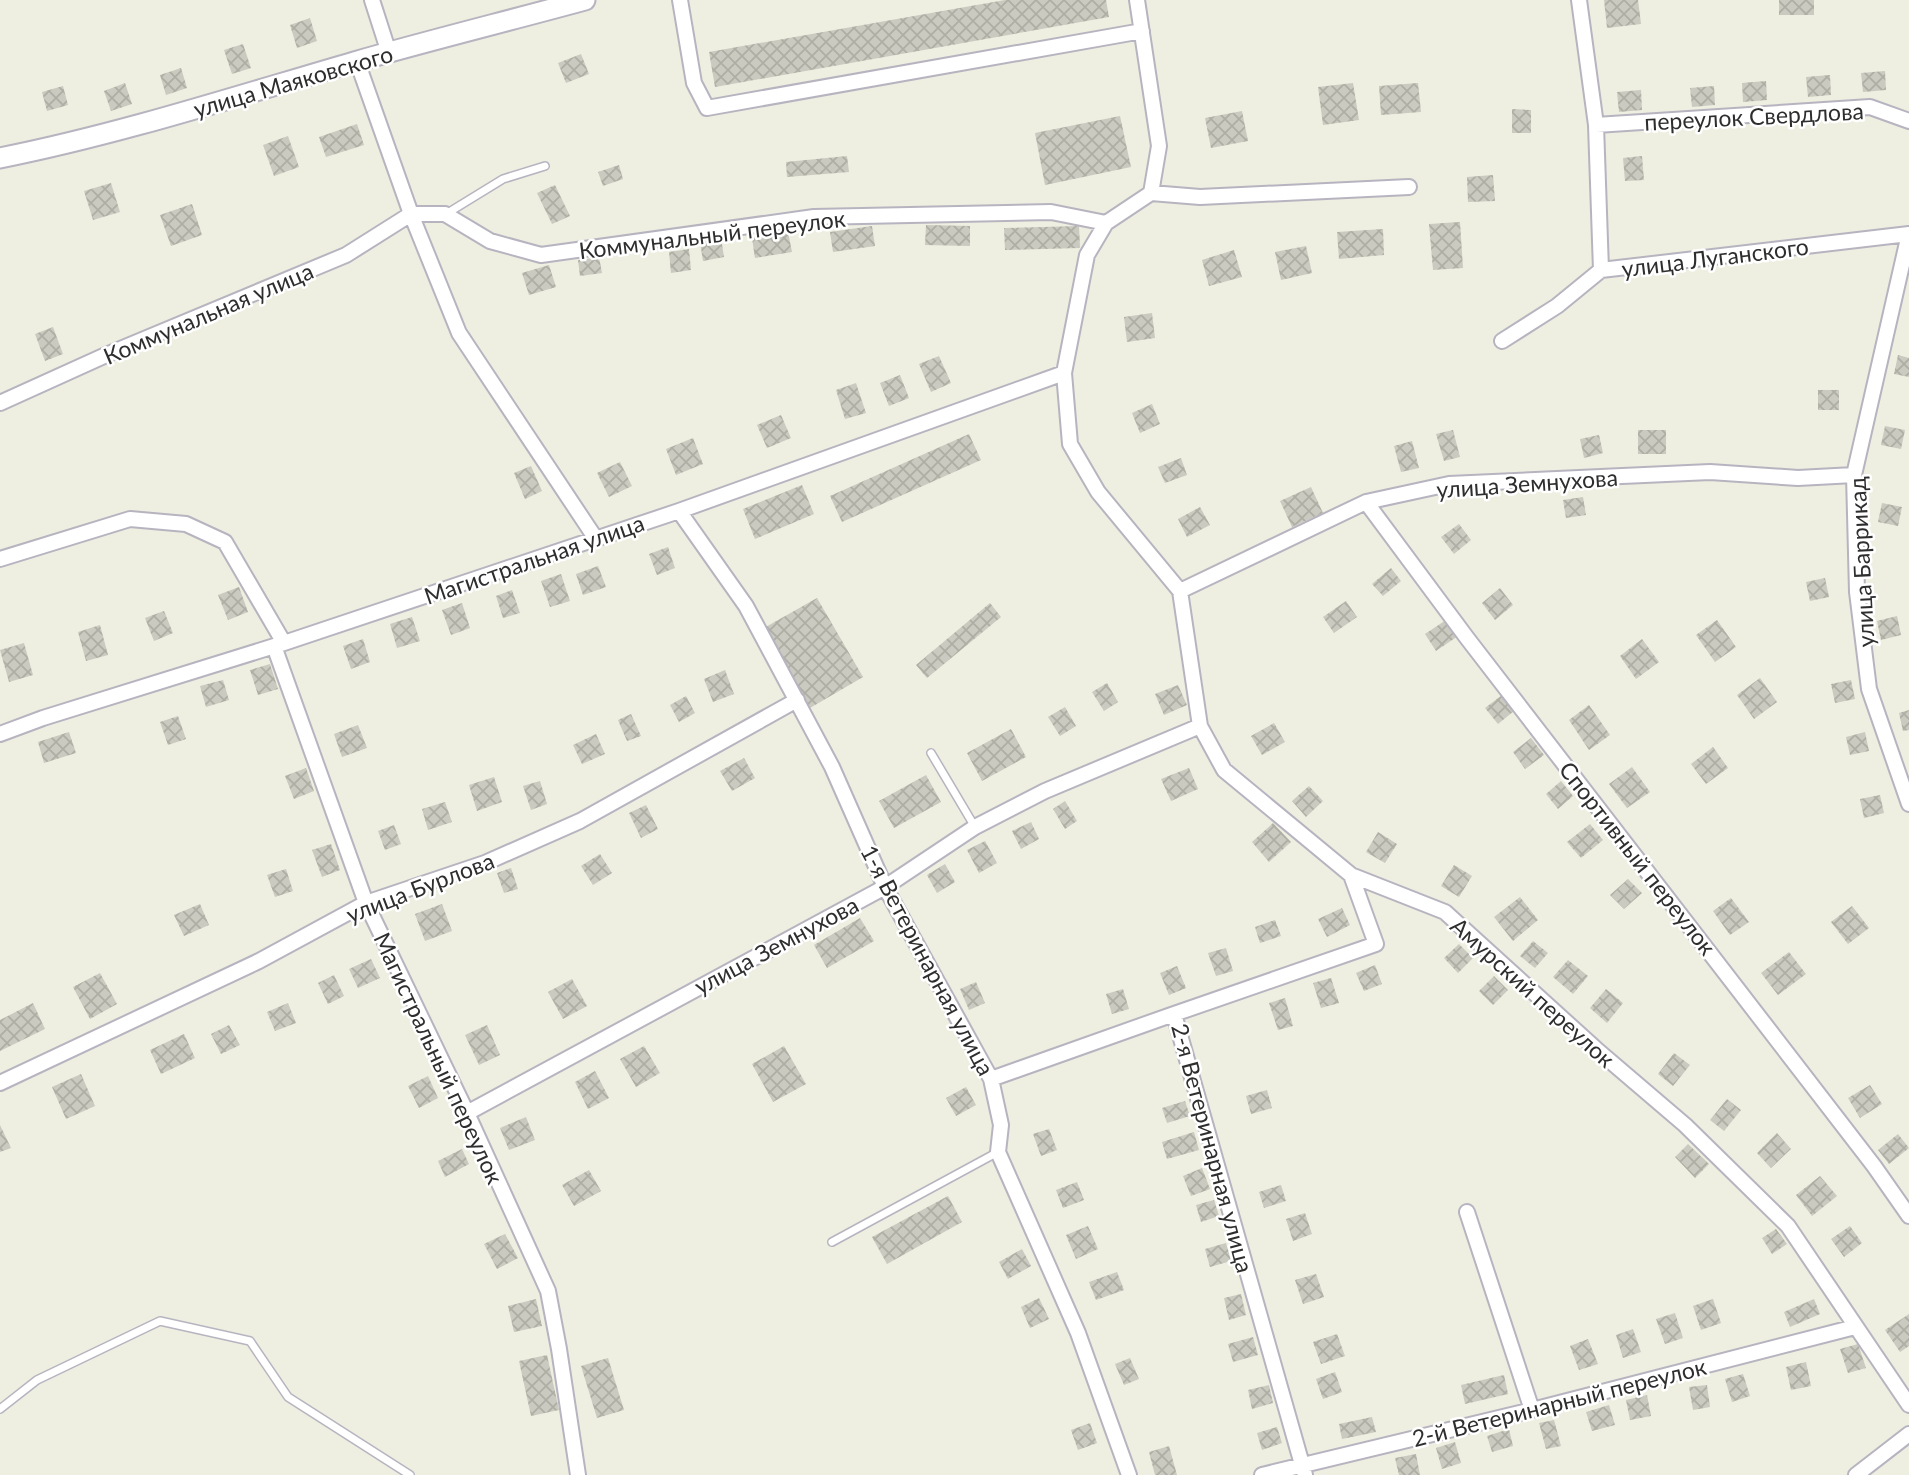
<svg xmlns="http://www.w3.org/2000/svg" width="1909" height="1475" font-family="Lato,sans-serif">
  <defs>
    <pattern id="building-cross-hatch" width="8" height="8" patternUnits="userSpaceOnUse" patternTransform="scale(1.75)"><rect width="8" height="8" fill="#cacac0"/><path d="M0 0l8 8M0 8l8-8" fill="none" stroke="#aeaea5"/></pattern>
  </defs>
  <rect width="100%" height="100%" fill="#eeeee1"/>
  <!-- building -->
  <path fill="url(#building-cross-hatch)" d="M1005,0H1106L1109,17L715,87L709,52Z
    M1604,0H1638L1641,24L1607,28Z
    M1779,0H1814V15H1779Z
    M310,18L317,41L297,48L290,25Z
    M243,44L251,68L232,74L224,50Z
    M581,54L589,74L566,83L558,63Z
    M181,68L187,88L166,95L160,75Z
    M1885,71L1886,90L1863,92L1861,73Z
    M1830,75L1831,95L1808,97L1806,77Z
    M1766,81L1767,100L1743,102L1742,83Z
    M125,83L132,104L111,111L104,91Z
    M1353,83L1359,120L1323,125L1318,87Z
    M1418,83L1421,112L1381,115L1379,86Z
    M63,86L68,105L47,111L42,92Z
    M1714,86L1715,105L1692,107L1690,88Z
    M1641,90L1642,110L1619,112L1617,92Z
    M1512,109L1531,110V133H1512Z
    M1242,111L1248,141L1211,148L1205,118Z
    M1120,116L1131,167L1045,185L1035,133Z
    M357,124L364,145L326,157L319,137Z
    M288,136L299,167L274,176L263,145Z
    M847,156L849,172L787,177L786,162Z
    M1642,156L1644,180L1625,181L1623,158Z
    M619,165L623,179L603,186L598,172Z
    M1493,175L1495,201L1468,202L1467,177Z
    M111,183L120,212L93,220L84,191Z
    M555,185L570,216L552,224L537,193Z
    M192,204L202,235L171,246L160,215Z
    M1460,222L1463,268L1433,270L1429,224Z
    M926,225L970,226V246L925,245Z
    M872,226L875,246L833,252L830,232Z
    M1079,226L1080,248L1005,250L1004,228Z
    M1383,229L1384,255L1339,259L1337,232Z
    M788,232L792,252L755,258L752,238Z
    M721,238L724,257L703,261L700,242Z
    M1306,246L1312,273L1281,280L1275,252Z
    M689,249L691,270L671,273L669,252Z
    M1234,250L1242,277L1209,286L1202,260Z
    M599,257L602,273L580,276L578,260Z
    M549,265L556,287L529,295L522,273Z
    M1152,313L1155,338L1127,342L1124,317Z
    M53,327L63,354L45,361L35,334Z
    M1898,355L1909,358V377L1894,374Z
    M939,356L951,383L931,392L919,364Z
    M900,375L909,398L889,406L880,383Z
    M856,383L866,413L845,419L836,390Z
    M1818,390H1839V410H1818Z
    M1152,404L1160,424L1140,433L1132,413Z
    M781,415L791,438L767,448L757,425Z
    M1885,426L1905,430L1901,449L1881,445Z
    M1453,430L1460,457L1444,461L1436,434Z
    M1638,430H1666V454H1638Z
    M969,434L981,460L842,522L830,496Z
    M1599,435L1603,453L1584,458L1580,439Z
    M693,438L703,464L676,475L666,449Z
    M1412,441L1419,468L1401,472L1394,446Z
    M1181,458L1187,475L1165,483L1158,467Z
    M620,462L632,486L609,497L597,473Z
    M531,466L542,491L525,499L514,473Z
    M802,485L814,514L755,539L743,509Z
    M1311,487L1323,513L1292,527L1280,501Z
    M1583,497L1586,515L1566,518L1563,500Z
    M1882,503L1902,507L1898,526L1878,522Z
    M1200,507L1210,525L1187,537L1178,519Z
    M1459,524L1471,540L1454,554L1441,537Z
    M668,547L675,568L657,575L649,554Z
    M598,566L606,587L583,595L576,574Z
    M1391,568L1401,581L1383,596L1372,584Z
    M561,574L570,601L550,607L541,581Z
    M1825,578L1829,597L1810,601L1806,582Z
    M239,587L248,612L228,620L218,595Z
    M1500,588L1513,605L1495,620L1482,603Z
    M512,590L520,613L503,618L496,596Z
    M817,598L863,677L810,708L764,628Z
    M1346,601L1357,617L1334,633L1323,617Z
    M462,603L470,628L451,635L442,610Z
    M990,603L1001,617L927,678L916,665Z
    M164,611L173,633L154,641L145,618Z
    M1897,616L1901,635L1881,640L1877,621Z
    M412,617L420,641L397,648L390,624Z
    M1446,620L1458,636L1436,651L1425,634Z
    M1717,620L1736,647L1715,662L1696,635Z
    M100,625L108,655L86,661L78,632Z
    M363,639L370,662L351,669L343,646Z
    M1642,639L1659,662L1636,679L1620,656Z
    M24,643L33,675L9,682L0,650Z
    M270,664L278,689L258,695L250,670Z
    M725,670L734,694L713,702L704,679Z
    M1760,678L1777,702L1754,719L1737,695Z
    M223,680L229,700L206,707L200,686Z
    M1851,680L1855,699L1835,703L1831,684Z
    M1107,683L1118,702L1104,711L1092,692Z
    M1178,685L1187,705L1164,715L1155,694Z
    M1502,695L1514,711L1498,724L1485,708Z
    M686,696L695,713L679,722L670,705Z
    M1589,705L1610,735L1589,750L1569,720Z
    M1065,707L1076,726L1060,736L1048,717Z
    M1909,710V730L1903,731L1899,713Z
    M631,714L641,736L627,741L618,720Z
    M178,716L186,739L168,745L160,722Z
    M1274,723L1285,742L1262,755L1251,736Z
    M358,725L367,748L342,757L334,734Z
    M1011,729L1026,757L982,781L967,753Z
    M69,732L76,753L44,763L38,742Z
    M1865,732L1869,751L1850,755L1846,737Z
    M596,734L605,754L582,764L573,745Z
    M1531,738L1544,755L1525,769L1513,752Z
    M1713,747L1728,768L1706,784L1691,764Z
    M744,758L755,778L732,791L720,771Z
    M1632,767L1650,792L1627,808L1609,784Z
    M306,768L314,791L294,799L285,776Z
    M1189,768L1198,789L1171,801L1161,779Z
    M926,775L941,802L894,828L879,801Z
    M494,777L502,802L477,811L469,785Z
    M540,781L547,804L531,810L523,786Z
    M1561,781L1573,796L1558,809L1546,794Z
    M1309,786L1323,801L1306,817L1292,801Z
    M1880,795L1884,813L1864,818L1860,799Z
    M1065,801L1077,821L1065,829L1053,809Z
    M445,802L452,822L428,830L422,809Z
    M646,805L658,829L641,838L629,813Z
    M1031,822L1039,839L1021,849L1012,831Z
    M1273,823L1291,842L1269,862L1252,842Z
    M1590,824L1603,840L1581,858L1567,842Z
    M394,825L401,844L385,850L378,831Z
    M1378,832L1397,844L1385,863L1366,852Z
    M985,841L997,863L979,873L967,850Z
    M331,844L340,870L322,877L312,850Z
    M600,854L612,873L593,885L581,866Z
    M945,864L955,882L937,893L927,875Z
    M1454,865L1472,876L1459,897L1441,886Z
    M511,868L518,889L504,893L497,873Z
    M286,869L293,891L275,897L267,875Z
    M1628,879L1642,893L1624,909L1610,895Z
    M1520,897L1538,920L1513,941L1494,917Z
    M1731,898L1749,922L1730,935L1713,911Z
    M200,904L209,925L184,936L174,915Z
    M442,904L452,931L425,941L415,914Z
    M1852,906L1869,928L1848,944L1831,922Z
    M1342,908L1350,925L1327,937L1318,919Z
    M860,918L874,941L827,968L814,945Z
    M1275,920L1281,936L1260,943L1255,927Z
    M1533,941L1548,953L1535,968L1520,956Z
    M1459,944L1473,958L1458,973L1444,958Z
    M1226,948L1233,971L1216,976L1208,953Z
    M1789,952L1806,974L1778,995L1761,973Z
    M371,959L380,978L358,988L349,969Z
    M1568,960L1588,976L1573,994L1553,977Z
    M1375,965L1382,984L1364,991L1356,973Z
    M1177,966L1186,988L1169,995L1160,973Z
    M100,973L117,1004L90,1019L73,987Z
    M334,975L344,996L328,1004L318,983Z
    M1494,976L1508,990L1493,1005L1479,991Z
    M1331,978L1339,1003L1321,1008L1313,983Z
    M572,979L587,1006L563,1019L548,992Z
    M976,982L985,1003L969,1010L960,989Z
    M1123,989L1129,1009L1112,1014L1106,994Z
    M1606,989L1623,1003L1607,1023L1590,1008Z
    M1285,998L1293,1026L1278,1030L1269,1003Z
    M33,1003L45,1029L0,1051V1020Z
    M288,1003L296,1023L275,1031L267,1012Z
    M229,1025L240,1045L221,1054L211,1034Z
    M487,1025L500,1055L479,1065L465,1035Z
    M184,1034L195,1058L161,1074L150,1050Z
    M644,1046L660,1073L636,1087L620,1059Z
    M784,1046L806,1084L773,1102L752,1064Z
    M1674,1053L1690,1065L1673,1086L1658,1074Z
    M595,1071L609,1098L588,1109L575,1082Z
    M81,1074L95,1106L66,1119L52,1087Z
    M428,1076L438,1098L419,1108L408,1086Z
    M1870,1085L1882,1104L1860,1118L1848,1098Z
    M966,1087L976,1105L956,1116L946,1098Z
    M1267,1090L1272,1108L1251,1114L1246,1096Z
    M1727,1099L1741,1110L1724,1131L1710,1120Z
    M1185,1101L1190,1116L1167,1123L1162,1108Z
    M526,1117L535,1140L509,1150L500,1128Z
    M0,1125L11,1148L0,1152Z
    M1049,1129L1057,1150L1041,1156L1033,1134Z
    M1194,1132L1199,1150L1167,1159L1162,1142Z
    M1777,1133L1791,1149L1771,1168L1757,1153Z
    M1898,1134L1909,1148L1889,1164L1878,1150Z
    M1688,1144L1709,1164L1695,1178L1675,1157Z
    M462,1149L469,1164L445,1177L438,1161Z
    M1202,1168L1210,1189L1191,1196L1183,1176Z
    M589,1170L601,1191L574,1206L562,1185Z
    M1820,1176L1837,1196L1812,1216L1796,1195Z
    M1077,1182L1084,1200L1063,1208L1056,1190Z
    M1281,1185L1286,1201L1264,1208L1259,1192Z
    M948,1196L962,1222L887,1264L872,1237Z
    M1214,1200L1219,1216L1201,1222L1196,1205Z
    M1305,1213L1312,1234L1293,1241L1286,1219Z
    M1088,1226L1098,1249L1076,1259L1066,1235Z
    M1850,1226L1862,1243L1844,1257L1831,1239Z
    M1776,1229L1787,1244L1772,1254L1762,1238Z
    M505,1234L518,1258L497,1269L484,1244Z
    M1226,1243L1231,1261L1210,1267L1205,1249Z
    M1022,1249L1031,1266L1008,1279L999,1262Z
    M1117,1272L1124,1290L1096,1300L1089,1282Z
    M1316,1274L1324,1297L1303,1304L1295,1280Z
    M1241,1294L1246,1315L1229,1320L1224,1298Z
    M1039,1298L1049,1319L1030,1328L1021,1307Z
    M536,1299L542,1326L514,1332L508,1306Z
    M1713,1299L1721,1323L1701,1330L1693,1306Z
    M1814,1299L1820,1314L1790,1327L1784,1312Z
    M1675,1313L1683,1338L1665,1344L1656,1319Z
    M1909,1314V1346L1900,1352L1885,1330Z
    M1633,1329L1641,1352L1623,1358L1616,1335Z
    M1337,1334L1345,1356L1321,1364L1313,1342Z
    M1253,1337L1258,1355L1233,1362L1228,1344Z
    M1588,1339L1598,1364L1579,1370L1570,1346Z
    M1858,1344L1866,1368L1848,1373L1840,1349Z
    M547,1355L559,1410L531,1416L519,1361Z
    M608,1358L624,1410L597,1418L581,1366Z
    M1130,1358L1139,1379L1124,1385L1115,1364Z
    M1806,1362L1811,1386L1791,1390L1786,1367Z
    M1335,1372L1342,1392L1323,1399L1316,1379Z
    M1743,1374L1750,1396L1732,1402L1725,1379Z
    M1504,1375L1508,1394L1465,1404L1461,1385Z
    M1269,1385L1273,1403L1252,1409L1248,1390Z
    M1707,1385L1710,1407L1693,1410L1689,1387Z
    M1647,1395L1651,1416L1630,1420L1626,1400Z
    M1609,1405L1615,1425L1592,1431L1586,1412Z
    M1372,1417L1376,1432L1342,1439L1339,1424Z
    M1554,1420L1561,1446L1546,1449L1539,1423Z
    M1090,1423L1097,1443L1078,1450L1071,1430Z
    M1277,1427L1282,1443L1262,1450L1257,1433Z
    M1509,1429L1513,1446L1492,1452L1487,1436Z
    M1455,1442L1461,1463L1442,1469L1436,1448Z
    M1169,1446L1177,1475H1155L1149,1452Z
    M1416,1454L1420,1475H1399L1395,1458Z"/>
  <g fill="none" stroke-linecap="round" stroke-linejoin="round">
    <defs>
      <path id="service" d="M446,214L503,179L545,166
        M931,753L975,827
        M832,1242L998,1152
        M0,1409L37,1380L160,1321L250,1341L288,1397L410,1475"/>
      <path id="minor" d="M372,0L389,53
        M680,0L694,83L707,108L1142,31
        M1137,0L1159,146L1151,193L1106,223L1087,255L1064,373L1070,444L1098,492L1180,591L1200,726L1224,770L1351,875L1445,912L1596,1049L1685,1125L1788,1226L1909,1405
        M1579,0L1596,125L1601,270
        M357,61L411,214L459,333L596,539
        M1596,125L1870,107L1909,121
        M1151,193L1200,197L1409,187
        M1909,234L1854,475L1857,592L1869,689L1909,804
        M1502,341L1557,306L1601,270L1909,234
        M0,403L106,355L346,255L411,214H445L490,241L541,255L814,217L1051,212L1106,223
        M1366,502L1467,638L1874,1166L1909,1216
        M679,511L746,606L832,767L885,887L991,1079L1001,1125L998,1152L1078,1333L1129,1475
        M0,559L130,519L186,524L225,542L284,643
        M1180,591L1366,502L1449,484L1710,472L1798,478L1854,475
        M274,646L366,903L467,1113L548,1291L559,1349L578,1475
        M0,734L43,718L284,643L679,511L1064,373
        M991,1079L1174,1014
        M0,1083L257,962L366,903L485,863L580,821L797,700
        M467,1113L885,887L975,827L1045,791L1200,726
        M1467,1212L1532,1410
        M1262,1475L1532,1410L1855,1327
        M1305,1475L1174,1014L1376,944L1351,875
        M1856,1475L1909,1434"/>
      <path id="secondary" d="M0,158C120,134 237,96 354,62C431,40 508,21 585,0"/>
    </defs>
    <!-- service casing -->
    <use href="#service" stroke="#b7b4c0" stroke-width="10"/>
    <!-- minor casing -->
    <use href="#minor" stroke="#b7b4c0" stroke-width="18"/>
    <!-- secondary casing -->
    <use href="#secondary" stroke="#b7b4c0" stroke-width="23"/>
    <!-- service -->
    <use href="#service" stroke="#fff" stroke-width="7"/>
    <!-- minor -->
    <use href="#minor" stroke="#fff" stroke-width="14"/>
    <!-- secondary -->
    <use href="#secondary" stroke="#fff" stroke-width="19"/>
  </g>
  <g text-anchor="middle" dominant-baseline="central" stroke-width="5" stroke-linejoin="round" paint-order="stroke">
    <!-- street labels -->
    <g font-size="23" fill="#2e2e2e" stroke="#fff">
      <text transform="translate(293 81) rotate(-16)">улица Маяковского</text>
      <text transform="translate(1754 116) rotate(-3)">переулок Свердлова</text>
      <text transform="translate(712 234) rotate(-7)">Коммунальный переулок</text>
      <text transform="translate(1715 257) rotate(-7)">улица Луганского</text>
      <text transform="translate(208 313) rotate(-23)">Коммунальная улица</text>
      <text transform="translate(1527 483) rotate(-4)">улица Земнухова</text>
      <text transform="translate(534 559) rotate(-19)">Магистральная улица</text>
      <text transform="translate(1861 562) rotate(-93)">улица Баррикад</text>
      <text transform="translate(1638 858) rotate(52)">Спортивный переулок</text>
      <text transform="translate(420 887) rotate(-21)">улица Бурлова</text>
      <text transform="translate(776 945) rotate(-28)">улица Земнухова</text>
      <text transform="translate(928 960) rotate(62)">1-я Ветеринарная улица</text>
      <text transform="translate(1533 992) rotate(42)">Амурский переулок</text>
      <text transform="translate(439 1058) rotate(65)">Магистральный переулок</text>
      <text transform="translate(1213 1148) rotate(75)">2-я Ветеринарная улица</text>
      <text transform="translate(1559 1402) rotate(-14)">2-й Ветеринарный переулок</text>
    </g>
  </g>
</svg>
